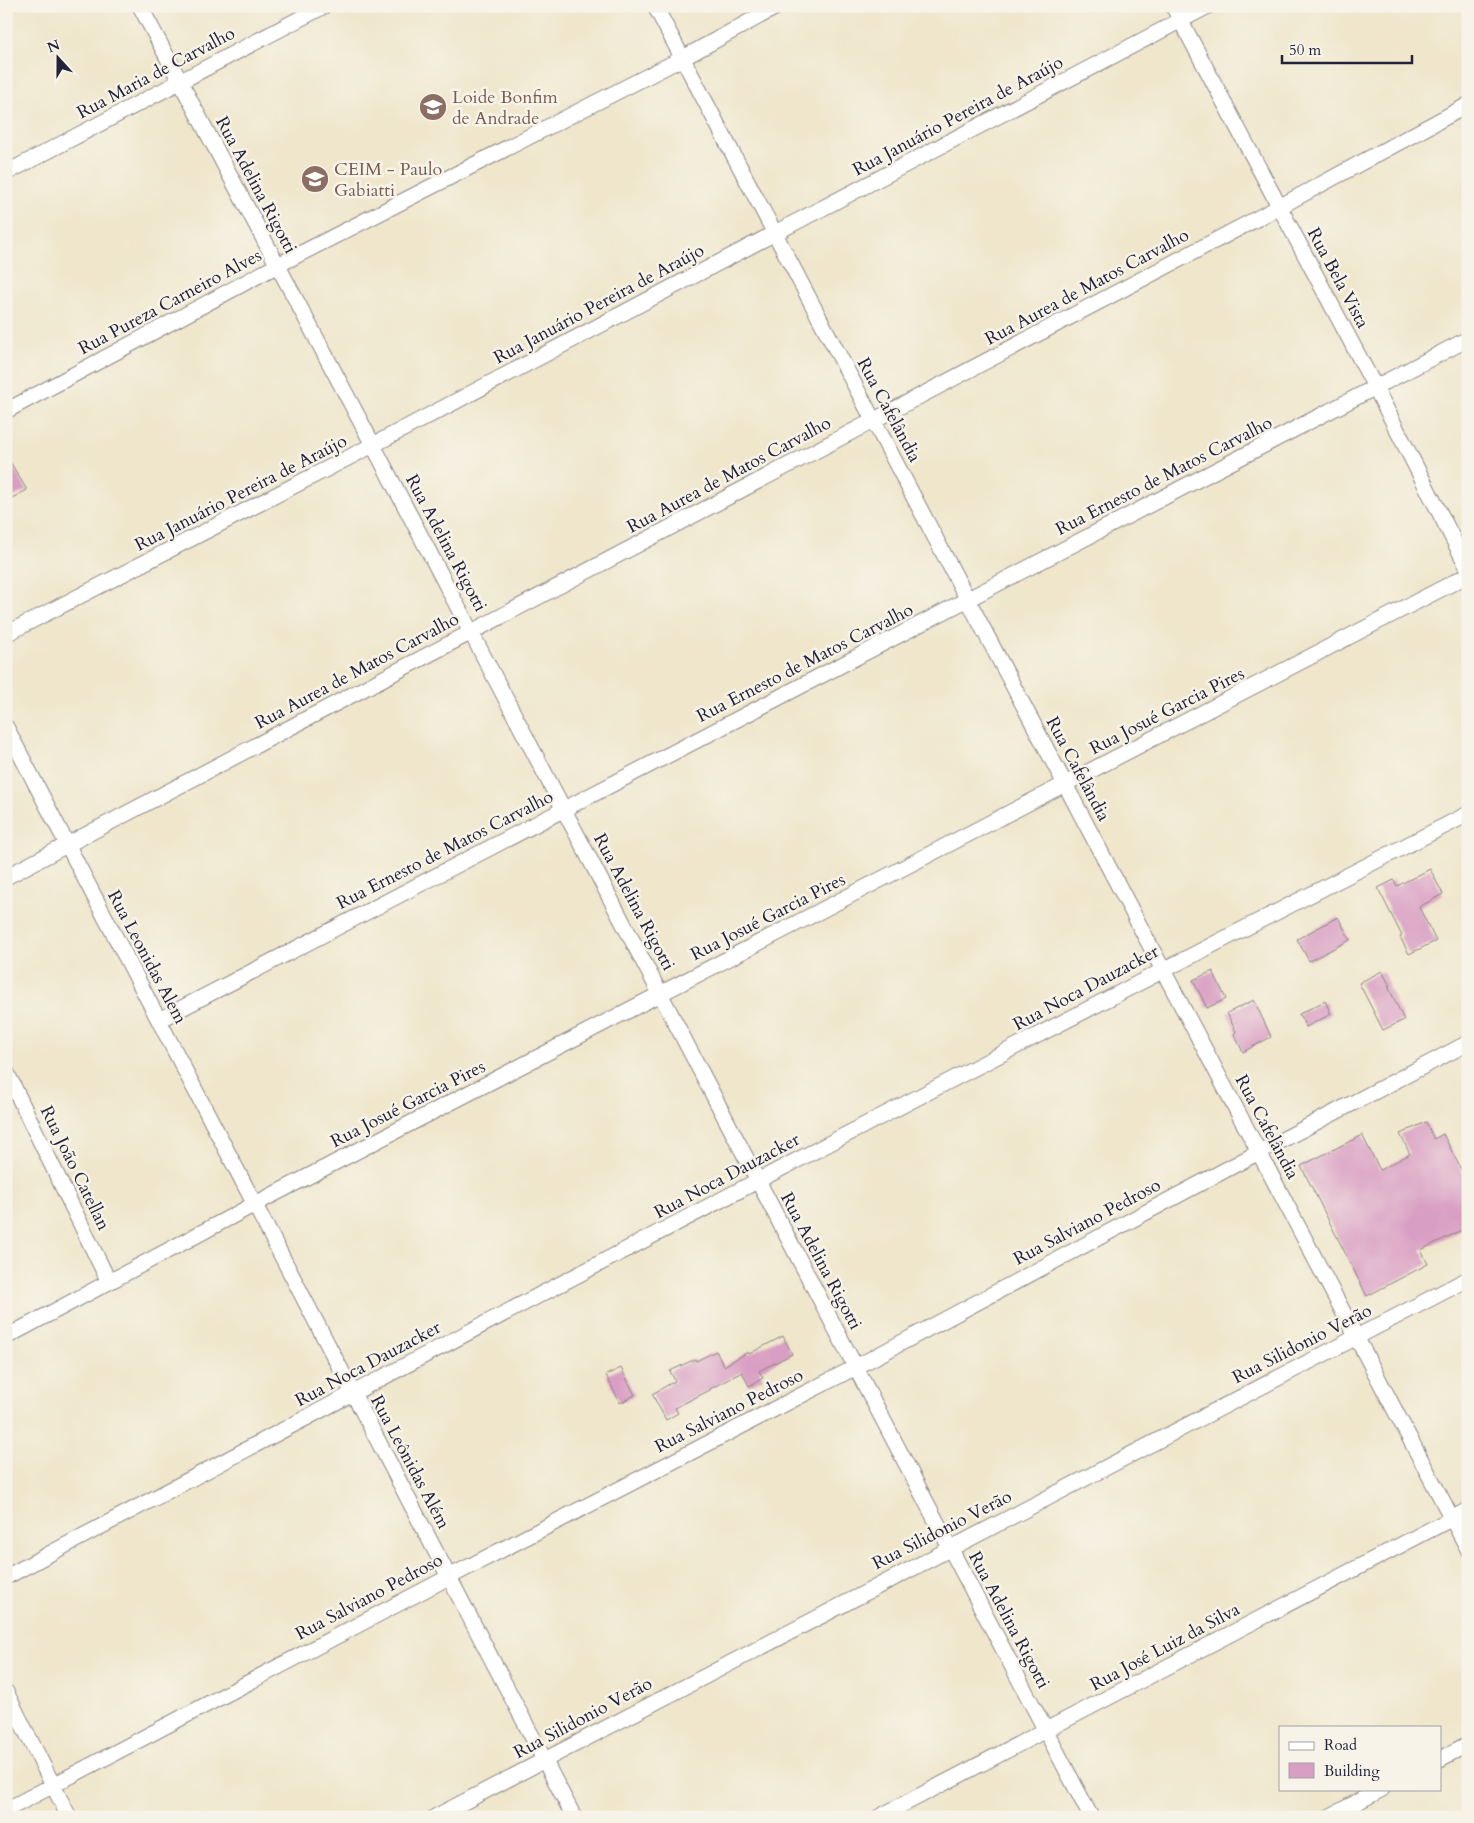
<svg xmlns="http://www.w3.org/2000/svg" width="1474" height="1823" font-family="Cardo,serif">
  <rect width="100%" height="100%" fill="#f7f3e8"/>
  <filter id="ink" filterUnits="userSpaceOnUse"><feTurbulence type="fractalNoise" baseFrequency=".02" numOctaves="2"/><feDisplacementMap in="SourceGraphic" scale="10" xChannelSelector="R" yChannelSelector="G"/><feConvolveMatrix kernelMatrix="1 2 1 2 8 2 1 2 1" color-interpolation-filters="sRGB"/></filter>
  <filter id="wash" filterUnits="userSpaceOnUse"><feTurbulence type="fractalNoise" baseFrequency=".0096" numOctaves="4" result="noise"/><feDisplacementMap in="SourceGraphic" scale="20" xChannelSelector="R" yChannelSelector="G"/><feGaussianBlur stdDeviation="1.12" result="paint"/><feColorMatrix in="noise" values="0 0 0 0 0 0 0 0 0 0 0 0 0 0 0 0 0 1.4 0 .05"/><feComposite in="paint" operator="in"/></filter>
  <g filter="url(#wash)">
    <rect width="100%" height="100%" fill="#efe6cb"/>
    <g id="blocks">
      <!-- building -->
      <path fill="#d99ec3" d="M6,455L27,490L6,501Z
        M1430,869L1443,894L1419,907L1436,941L1409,954L1400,937L1402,936L1378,888L1394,880L1397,886Z
        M1338,917L1350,940L1309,961L1297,939Z
        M1213,971L1226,999L1207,1008L1193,980Z
        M1382,971L1390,986H1388L1404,1020L1383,1030L1359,983Z
        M1254,1000L1271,1037L1243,1052L1234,1034L1236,1032L1227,1013Z
        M1325,1001L1331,1014L1306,1027L1299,1014Z
        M1426,1122L1434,1139L1443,1134L1468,1183V1227L1421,1250L1428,1264L1367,1296L1301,1166L1362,1135L1380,1170L1410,1154L1400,1134Z
        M783,1336L792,1354L759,1371L763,1378L749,1386L742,1372L710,1389V1390L675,1408L678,1413L666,1420L652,1394L675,1381L670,1371L695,1359L696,1361L716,1351L724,1366L748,1352L749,1354Z
        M621,1368L635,1395L620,1403L606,1375Z"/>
    </g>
  </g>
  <g filter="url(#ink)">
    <use href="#blocks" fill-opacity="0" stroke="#888483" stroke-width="1"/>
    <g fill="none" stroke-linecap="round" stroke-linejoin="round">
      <defs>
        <path id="minor" d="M140,6L373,445L1091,1817
          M655,6L1468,1549
          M1173,6L1375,387L1468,568
          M6,173L324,6
          M6,411L278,265L683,58L778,6
          M6,634L373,445L775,233L1208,6
          M6,727L574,1817
          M6,877L1279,207L1468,105
          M159,1020L1468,339
          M6,1071L109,1282
          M6,1337L255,1204L1468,575
          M6,1577C491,1319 978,1064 1468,814
          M6,1692L69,1817
          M1440,1759L1468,1744
          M6,1810L449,1577L856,1367L1259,1152L1468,1043
          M435,1817L1468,1279
          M879,1817L1468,1510
          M1329,1817L1382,1789"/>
      </defs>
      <!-- minor casing -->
      <use href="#minor" stroke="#888483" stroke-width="17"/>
      <!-- minor -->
      <use href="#minor" stroke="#fff" stroke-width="15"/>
    </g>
  </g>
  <!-- icons -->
  <defs>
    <symbol id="school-disc" viewBox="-11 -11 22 22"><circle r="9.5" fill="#8d6e63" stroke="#f7f3e8"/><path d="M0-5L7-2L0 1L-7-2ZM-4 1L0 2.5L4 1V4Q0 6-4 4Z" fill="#fff"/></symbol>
  </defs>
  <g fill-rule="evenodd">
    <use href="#school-disc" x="417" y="91" width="32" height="32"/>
    <use href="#school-disc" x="299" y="163" width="32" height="32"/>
  </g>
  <g text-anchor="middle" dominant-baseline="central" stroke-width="5" stroke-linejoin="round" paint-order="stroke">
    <!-- street labels -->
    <g font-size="18" fill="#22223b" stroke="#f7f3e8">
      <text transform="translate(156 73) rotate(-28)">Rua Maria de Carvalho</text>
      <text transform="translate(958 116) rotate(-28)">Rua Januário Pereira de Araújo</text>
      <text transform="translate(256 185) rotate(62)">Rua Adelina Rigotti</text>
      <text transform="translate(1338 278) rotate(62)">Rua Bela Vista</text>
      <text transform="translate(1087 287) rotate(-28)">Rua Aurea de Matos Carvalho</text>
      <text transform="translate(170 302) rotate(-28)">Rua Pureza Carneiro Alves</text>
      <text transform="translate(599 304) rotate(-28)">Rua Januário Pereira de Araújo</text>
      <text transform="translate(889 410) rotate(62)">Rua Cafelândia</text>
      <text transform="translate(729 475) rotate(-28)">Rua Aurea de Matos Carvalho</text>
      <text transform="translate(1164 476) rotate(-27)">Rua Ernesto de Matos Carvalho</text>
      <text transform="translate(241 493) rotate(-27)">Rua Januário Pereira de Araújo</text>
      <text transform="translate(446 543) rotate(62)">Rua Adelina Rigotti</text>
      <text transform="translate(805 663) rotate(-27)">Rua Ernesto de Matos Carvalho</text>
      <text transform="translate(357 671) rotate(-28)">Rua Aurea de Matos Carvalho</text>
      <text transform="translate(1167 711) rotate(-27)">Rua Josué Garcia Pires</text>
      <text transform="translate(1078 769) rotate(62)">Rua Cafelândia</text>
      <text transform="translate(445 850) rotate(-27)">Rua Ernesto de Matos Carvalho</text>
      <text transform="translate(634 902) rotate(62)">Rua Adelina Rigotti</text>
      <text transform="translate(768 917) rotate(-27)">Rua Josué Garcia Pires</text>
      <text transform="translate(147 957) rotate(62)">Rua Leonidas Alem</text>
      <text transform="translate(1086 988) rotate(-28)">Rua Noca Dauzacker</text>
      <text transform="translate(408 1104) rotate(-27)">Rua Josué Garcia Pires</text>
      <text transform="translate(1267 1127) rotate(62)">Rua Cafelândia</text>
      <text transform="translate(75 1168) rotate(64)">Rua João Catellan</text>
      <text transform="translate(727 1176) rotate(-28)">Rua Noca Dauzacker</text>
      <text transform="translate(1087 1222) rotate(-28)">Rua Salviano Pedroso</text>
      <text transform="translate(821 1261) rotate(62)">Rua Adelina Rigotti</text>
      <text transform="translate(1302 1344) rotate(-27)">Rua Silidonio Verão</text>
      <text transform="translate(368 1364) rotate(-28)">Rua Noca Dauzacker</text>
      <text transform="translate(729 1411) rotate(-27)">Rua Salviano Pedroso</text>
      <text transform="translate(410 1462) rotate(62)">Rua Leônidas Além</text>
      <text transform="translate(942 1530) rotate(-27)">Rua Silidonio Verão</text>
      <text transform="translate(369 1597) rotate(-28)">Rua Salviano Pedroso</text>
      <text transform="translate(1009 1620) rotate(62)">Rua Adelina Rigotti</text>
      <text transform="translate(1165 1647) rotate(-28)">Rua José Luiz da Silva</text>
      <text transform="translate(583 1718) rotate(-28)">Rua Silidonio Verão</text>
    </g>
    <!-- education labels -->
    <g font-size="18" fill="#785e54" stroke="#f7f3e8" text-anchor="start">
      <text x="452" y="97">Loide Bonfim<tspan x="452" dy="21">de Andrade</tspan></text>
      <text x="334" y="169">CEIM - Paulo<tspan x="334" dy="21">Gabiatti</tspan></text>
    </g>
  </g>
  <!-- margin -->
  <rect width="1474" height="1823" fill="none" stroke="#f7f3e8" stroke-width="25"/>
  <!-- legend -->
  <rect x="1279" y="1726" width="162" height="65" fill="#f7f3e8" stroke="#a29fa3"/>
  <rect x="1289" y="1742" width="25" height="8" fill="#ffffff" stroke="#a29fa3"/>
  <text x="1324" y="1750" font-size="15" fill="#22223b">Road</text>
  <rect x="1289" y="1763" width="25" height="15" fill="#d99ec3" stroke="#a29fa3"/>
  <text x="1324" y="1776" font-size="15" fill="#22223b">Building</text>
  <!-- north arrow -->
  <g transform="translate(58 58) rotate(339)" stroke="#f7f3e8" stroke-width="4" paint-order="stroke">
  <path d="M0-4L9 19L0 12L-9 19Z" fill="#22223b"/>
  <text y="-8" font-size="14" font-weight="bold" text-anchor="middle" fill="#22223b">N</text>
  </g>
  <!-- scale -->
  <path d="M1282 55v8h130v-8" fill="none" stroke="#22223b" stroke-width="2.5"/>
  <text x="1289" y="55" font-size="15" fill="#22223b" stroke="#f7f3e8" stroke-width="4" paint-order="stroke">50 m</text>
</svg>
